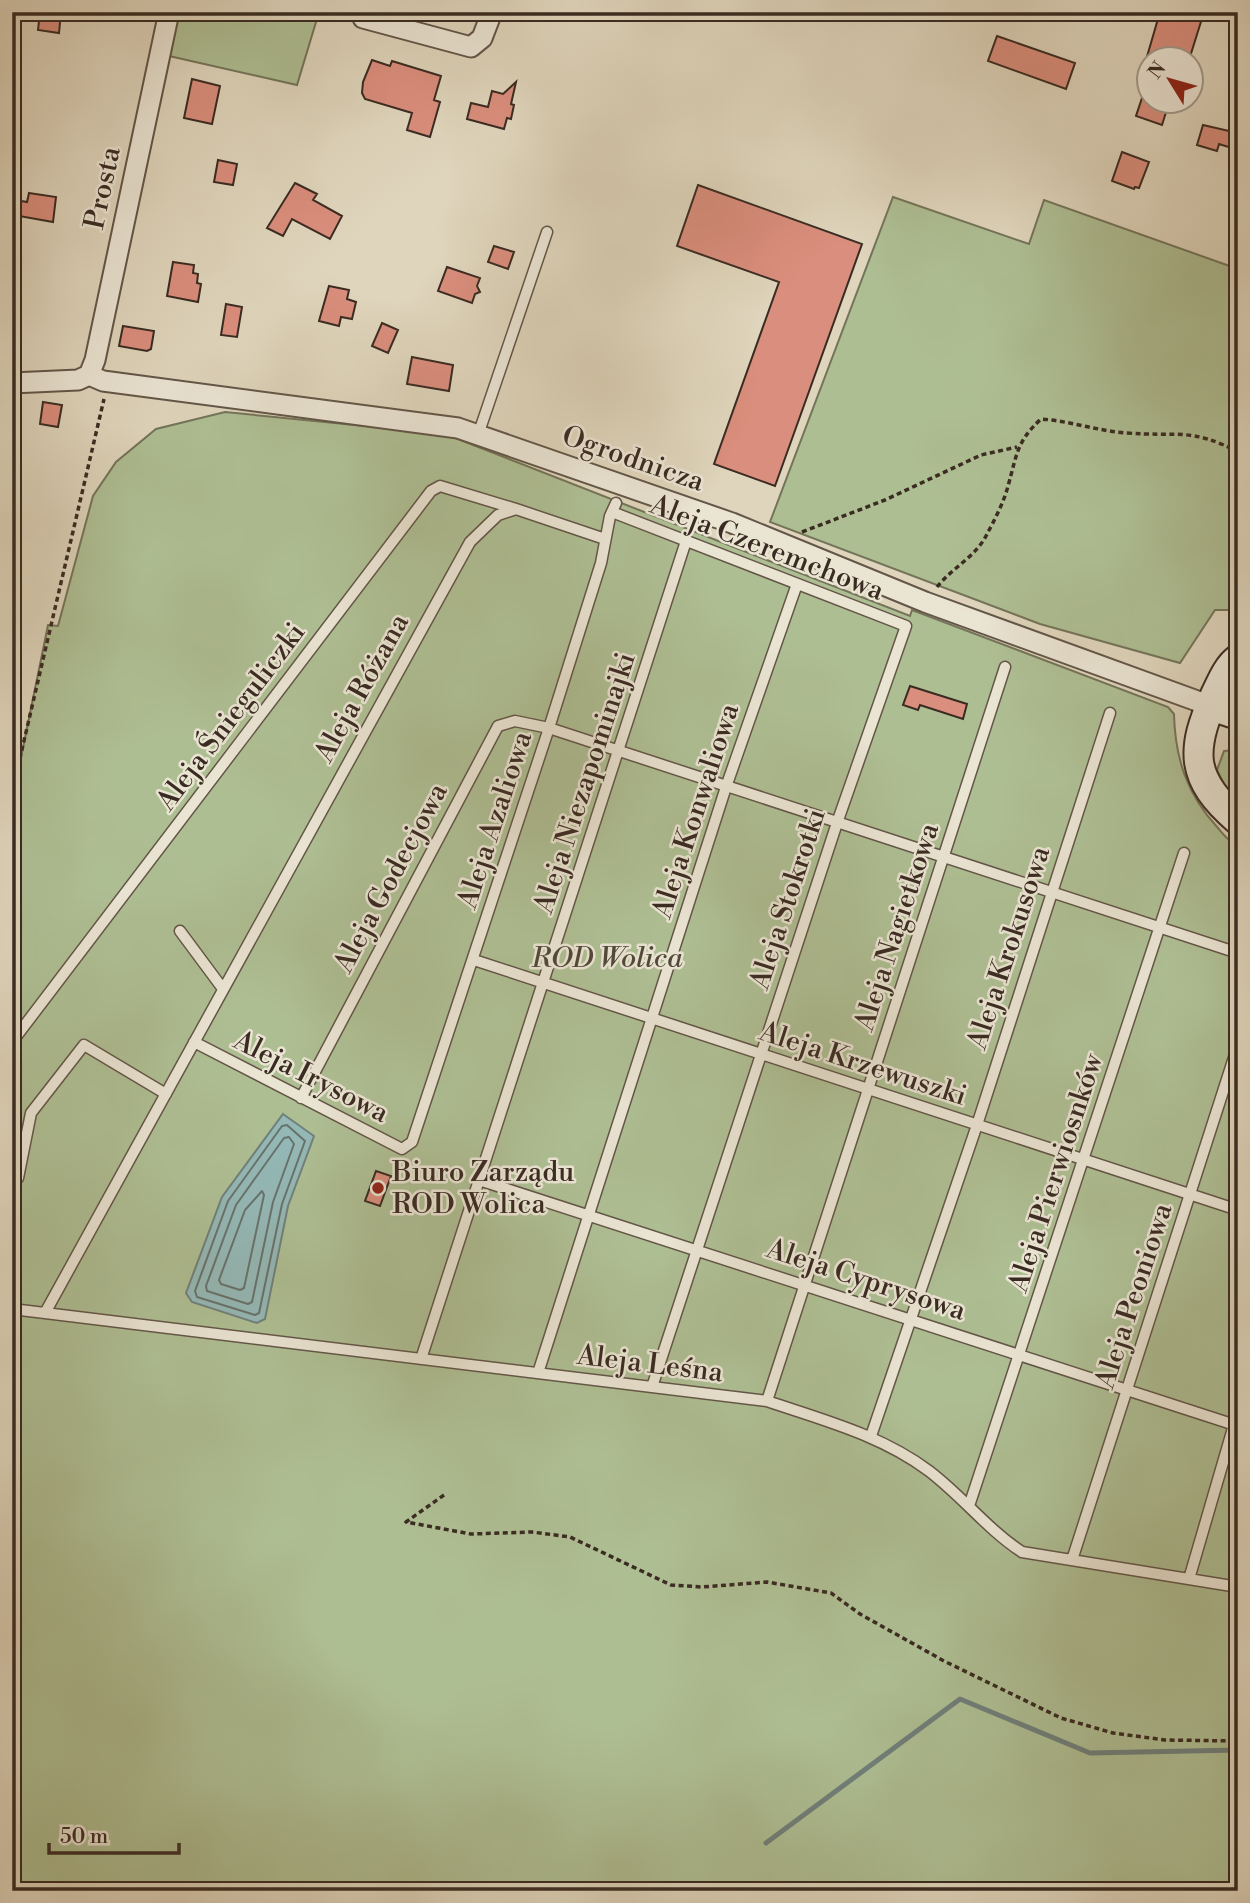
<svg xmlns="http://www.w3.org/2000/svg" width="1250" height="1903" font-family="'Libre Bodoni',serif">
  <rect width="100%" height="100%" fill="#dfd5bc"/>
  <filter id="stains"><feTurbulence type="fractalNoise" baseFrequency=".00286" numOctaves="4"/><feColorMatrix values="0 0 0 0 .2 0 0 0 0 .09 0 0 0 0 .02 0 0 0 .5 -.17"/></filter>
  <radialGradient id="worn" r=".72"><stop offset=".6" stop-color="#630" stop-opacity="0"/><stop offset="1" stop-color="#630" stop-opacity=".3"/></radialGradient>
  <!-- green -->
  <path fill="#aebe93" stroke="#74745a" stroke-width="2" d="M179,12H319L297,85L169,56Z
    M893,197L1029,244L1044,200L1238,269V610H1215L1180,663L1040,624L770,522Z
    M225,412L445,434L910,616L912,610L1168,707L1174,714C1175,758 1187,795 1218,828C1224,835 1229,842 1238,846V1891H12V782H16L48,625L58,626L93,496L116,462L156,429Z
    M1238,750V804L1229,795L1217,770L1224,751Z"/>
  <!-- water -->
  <path fill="#94b8b6" stroke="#70807b" stroke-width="2" d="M283,1114L314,1136L288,1206L265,1319L257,1323L192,1302L186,1293L222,1197Z"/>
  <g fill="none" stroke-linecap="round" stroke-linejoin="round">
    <!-- shore -->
    <path stroke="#67726c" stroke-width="2" d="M287,1125L305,1141L282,1204L259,1313L255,1315L197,1297L195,1291L228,1201L282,1126Z
      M289,1137L294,1144L273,1202L252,1302L248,1304L207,1291L206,1286L236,1205L284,1138Z
      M262,1191L264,1195L244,1288L240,1290L221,1284L219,1280L245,1210Z"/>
    <!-- stream -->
    <path stroke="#70807b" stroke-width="5" d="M766,1843L960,1699L1090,1753L1238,1750"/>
  </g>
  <!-- building -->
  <path fill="#da8e7d" stroke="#3a2b22" stroke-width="2" d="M40,12H61L59,33L38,30Z
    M1160,12H1204L1189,60H1146Z
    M997,36L1075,63L1066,89L988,61Z
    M372,60L390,66L392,61L441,76L434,100L440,102L430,137L407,130L412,113L365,99L362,93L363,82Z
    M192,79L220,86L212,124L184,118Z
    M516,82L511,104L514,105L511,119L507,118L504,129L467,119L471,103L488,107L492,91L503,94Z
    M1142,98L1168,106L1162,125L1136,116Z
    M1203,125L1238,133V150L1219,144L1217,151L1197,145Z
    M1122,152L1149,162L1139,188L1135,187L1134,189L1112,181Z
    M218,160L237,164L233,185L214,182Z
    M295,183L317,194L313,200L342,216L330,239L292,219L283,236L267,228Z
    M698,185L862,244L775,486L714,464L779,282L677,246Z
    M29,193L56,197L53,222L19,216L21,201L27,202Z
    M494,246L514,252L508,269L488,262Z
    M173,262L194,265L193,273L198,274L197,283L201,284L198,302L167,296Z
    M447,267L480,278L477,286L480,292L475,294L472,303L438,291Z
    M329,286L349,290L347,299L356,302L352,319L341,317L339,326L319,321Z
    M226,304L242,307L237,337L221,335Z
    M382,323L398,330L388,353L372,346Z
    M123,326L154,331L151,349L147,351L119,346Z
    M412,357L453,365L449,391L407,384Z
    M43,402L62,405L58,427L40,424Z
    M910,686L967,704L963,719L920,705L918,710L903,705Z
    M376,1171L391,1176L380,1206L365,1201Z"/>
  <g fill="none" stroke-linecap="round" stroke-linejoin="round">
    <defs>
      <path id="lane" d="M478,435L547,232
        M612,512L906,626L837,823L652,1387
        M180,931L223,989
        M474,960L1238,1210
        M12,1042L431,491L440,486L516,509
        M194,1042L402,1149L412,1142L549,728L601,563L610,516L616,503
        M301,1098L498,726L515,721L549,728L1238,953
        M12,1177L18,1178L31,1113L84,1045L166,1094
        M479,1180L1238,1426
        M12,1309L767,1401C823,1420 881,1435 929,1471C962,1496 987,1529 1022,1552L1238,1587
        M45,1313L470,542L498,515L516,509L605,539
        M421,1359L686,541
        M538,1373L726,787L797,584
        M767,1401L1005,667
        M871,1436L977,1125L1110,713
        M969,1506L1184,853
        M1072,1560L1238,1045
        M1189,1579L1238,1411"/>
      <path id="street" d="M363,18L471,47L482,38L492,12
        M89,375L103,381L458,428L732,523L925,602L1211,706
        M89,375L95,360L169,12
        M12,383L78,380L89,375"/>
      <path id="secondary" d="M1238,659C1227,667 1221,683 1215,695C1190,750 1190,779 1238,820
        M1211,706L1238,715"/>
    </defs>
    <!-- lane casing -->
    <use href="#lane" stroke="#635648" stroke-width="13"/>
    <!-- street casing -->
    <use href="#street" stroke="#635648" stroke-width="23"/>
    <!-- secondary casing -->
    <use href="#secondary" stroke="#3a2b22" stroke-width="32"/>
    <!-- path -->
    <path stroke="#3a2b22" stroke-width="3.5" stroke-dasharray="5 3.5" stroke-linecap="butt" d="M802,532L885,500L981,455L1017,447
      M937,587C952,568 975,557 986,536C994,521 1004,502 1008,486C1017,455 1016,442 1041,419C1070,421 1098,431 1127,433C1176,437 1191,427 1238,452
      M12,792L104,399
      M444,1495L406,1522L471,1534L532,1532L570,1537L671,1585L702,1587L767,1582L831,1593L860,1614L944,1661L1061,1718L1113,1733L1165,1740L1238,1741
      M1202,1891L1238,1883"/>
    <!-- lane -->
    <use href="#lane" stroke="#eae4d3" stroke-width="10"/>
    <!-- street -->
    <use href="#street" stroke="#eae4d3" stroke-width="19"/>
    <!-- secondary -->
    <use href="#secondary" stroke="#eae4d3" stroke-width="28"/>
  </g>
  <!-- markers -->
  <circle fill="#8f2418" stroke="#eae4d3" stroke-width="2.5" cx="378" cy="1188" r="7"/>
  <g text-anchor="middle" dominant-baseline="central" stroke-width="5" stroke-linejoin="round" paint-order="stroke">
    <!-- street labels -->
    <g font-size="28" fill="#3a2b22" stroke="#eae4d3">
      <text transform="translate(103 188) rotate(-78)">Prosta</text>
      <text transform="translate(633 459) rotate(19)">Ogrodnicza</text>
      <text transform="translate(767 548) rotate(21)">Aleja Czeremchowa</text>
      <text transform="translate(362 688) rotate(-61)">Aleja Różana</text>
      <text transform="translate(231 717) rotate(-53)">Aleja Śnieguliczki</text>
      <text transform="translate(585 783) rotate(-72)">Aleja Niezapominajki</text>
      <text transform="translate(696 811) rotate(-72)">Aleja Konwaliowa</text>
      <text transform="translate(495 820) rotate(-72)">Aleja Azaliowa</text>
      <text transform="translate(391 878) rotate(-62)">Aleja Godecjowa</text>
      <text transform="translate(788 899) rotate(-72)">Aleja Stokrotki</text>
      <text transform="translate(897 927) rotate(-72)">Aleja Nagietkowa</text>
      <text transform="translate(1009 948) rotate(-72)">Aleja Krokusowa</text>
      <text transform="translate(863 1064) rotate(18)">Aleja Krzewuszki</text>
      <text transform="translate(311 1077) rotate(27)">Aleja Irysowa</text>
      <text transform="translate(1056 1173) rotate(-72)">Aleja Pierwiosnków</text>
      <text transform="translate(866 1280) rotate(18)">Aleja Cyprysowa</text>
      <text transform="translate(1134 1296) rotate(-72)">Aleja Peoniowa</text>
      <text transform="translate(650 1364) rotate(7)">Aleja Leśna</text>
    </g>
    <!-- park labels -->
    <g font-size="28" font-style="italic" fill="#514839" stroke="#eae4d3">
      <text x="607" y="958">ROD Wolica</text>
    </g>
    <!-- poi labels -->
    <g font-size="28" fill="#3a2b22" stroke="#eae4d3" text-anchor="start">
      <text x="392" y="1172">Biuro Zarządu<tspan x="392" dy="32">ROD Wolica</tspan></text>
    </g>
  </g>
  <!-- margin -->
  <rect width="1250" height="1903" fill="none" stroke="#dfd5bc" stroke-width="42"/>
  <rect x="14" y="14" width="1222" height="1875" fill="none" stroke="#3a2b22" stroke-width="3.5"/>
  <rect x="21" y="21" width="1208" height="1861" fill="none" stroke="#3a2b22" stroke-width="2"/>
  <!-- north arrow -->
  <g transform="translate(1170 80) rotate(307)"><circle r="33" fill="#eae4d3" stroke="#a49a8c" stroke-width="2"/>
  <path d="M0-5L12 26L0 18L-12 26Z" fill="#8f2418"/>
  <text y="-10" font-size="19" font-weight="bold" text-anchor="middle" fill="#3a2b22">N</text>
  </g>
  <!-- scale -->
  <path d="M49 1843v10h130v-10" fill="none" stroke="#3a2b22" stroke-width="3.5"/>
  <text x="60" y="1843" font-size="21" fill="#3a2b22" stroke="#eae4d3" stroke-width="5" paint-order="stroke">50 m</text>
  <rect width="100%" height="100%" filter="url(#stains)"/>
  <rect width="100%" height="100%" fill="url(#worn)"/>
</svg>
